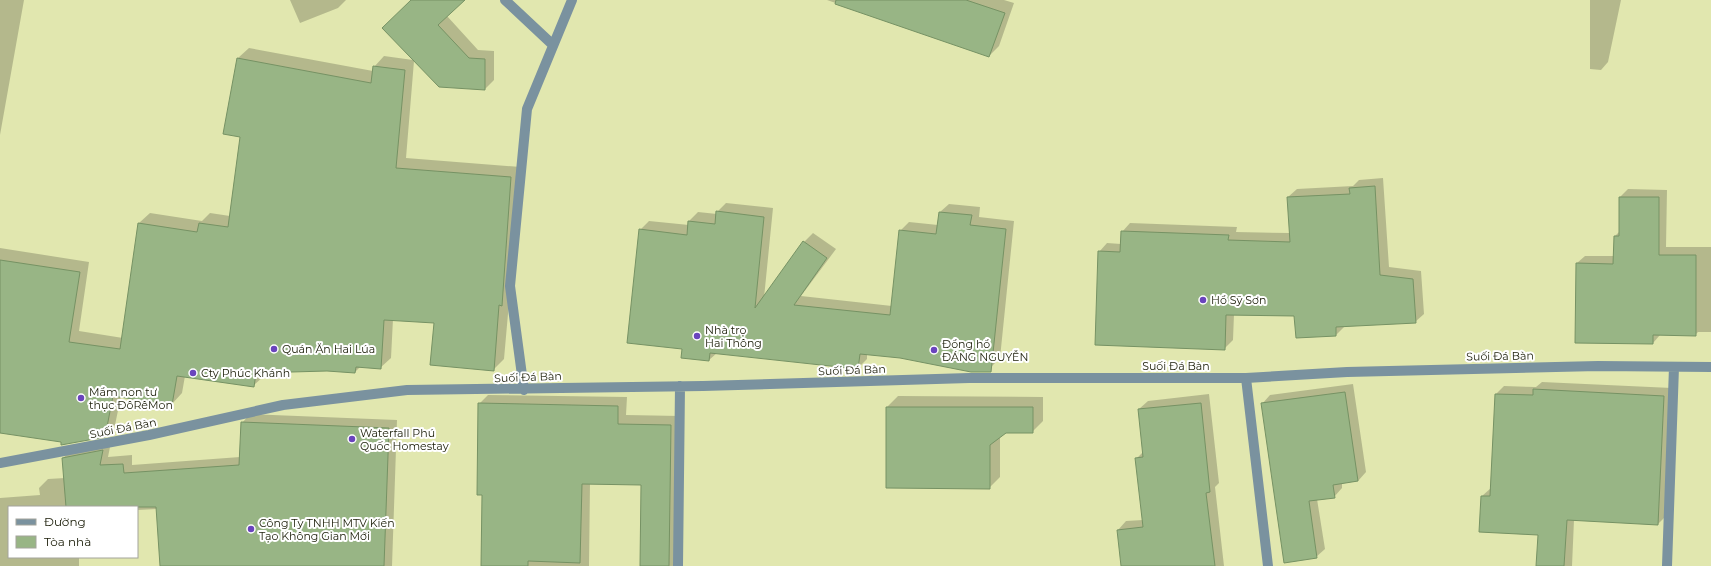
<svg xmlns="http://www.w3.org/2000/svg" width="1711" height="566" font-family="Montserrat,sans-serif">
  <rect width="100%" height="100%" fill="#e1e7af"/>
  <!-- shadow -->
  <path fill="#0003" d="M0,0H24L0,135Z
    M290,0H346L338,8L300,23Z
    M412,0H464L447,16L478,50L494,51V80L485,89L414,61L406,158L521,167L504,359L493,370L435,322L393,319L391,358L380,368L361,366L355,372L327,370L264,371V376L253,386L185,376L182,393L172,404L121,396L115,425L105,436L62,441L0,432V248L89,262L79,331L123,338L139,223L150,213L202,221L210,213L230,216L241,136L225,133L238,58L249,48L373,71L374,67L384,56L413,60Z
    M827,0H1004L1014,3L999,46L989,56Z
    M1590,0H1621L1608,62L1601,70L1590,69Z
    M1383,178L1389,267L1421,271L1424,314L1415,322L1345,326L1336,335L1295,316L1234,314L1233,340L1225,348L1099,252L1107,243L1121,244L1122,232L1130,223L1237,227L1236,232L1290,233L1288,197L1297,189L1353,186L1359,180Z
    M1628,189L1667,190L1666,247H1711V332H1698L1695,335H1660L1653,343L1577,263L1585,256H1614L1615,236L1620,231V197Z
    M726,203L773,208L764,298L804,242L813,233L836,249L801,296L892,306L900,231L909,222L938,225L940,212L949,204L980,207L979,217L1014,221L1000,358L991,367L867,353V359L858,368L717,353L709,360L683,348L640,230L649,221L689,225V221L698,212L717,214V212Z
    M1542,382L1672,388L1666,516L1658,524L1574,520L1572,566H1537L1539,534L1482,496L1491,488L1496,394L1504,386L1536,387Z
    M1353,384L1366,472L1358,481L1342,483V488L1334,497L1317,499L1325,549L1316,557L1262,404L1270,395Z
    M1209,394L1219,483L1215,487L1224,566H1122L1118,530L1126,521L1143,520L1137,458L1144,451L1139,409L1148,401Z
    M488,395L627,397L626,415L680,416L678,566H641L642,484L590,483L589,566H482L483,494L479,404Z
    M898,396L1043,397V421L1032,432H1006L1000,436V477L989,488L887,407Z
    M250,414L397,420L392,566H161L157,509L137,510V507H9V557H79V566H0V498L40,495L39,488L48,479L65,478L63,458L72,450L111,442L108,457L132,455V465L240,457L242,423Z"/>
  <!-- building -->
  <path fill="#98b585" stroke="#769264" d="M411,0H465L438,25L469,58L485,59V90L439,87L382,28Z
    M836,0H966L1005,13L989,57L835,4Z
    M237,58L371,83L373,66L405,70L396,168L511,177L502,306L499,305L494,371L430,365L434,323L384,320L381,369L356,367L355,373L327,371L256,373L254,387L177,376L172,405L113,396L105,437L61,445V442L0,433V260L80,272L69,342L120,349L138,223L197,232L199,223L228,227L240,137L223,134Z
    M1375,186L1380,275L1413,279L1416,323L1336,327V336L1296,338L1294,316L1226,315L1225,350L1095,345L1098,251L1120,252L1121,231L1229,235L1228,240L1290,242L1287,197L1350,194L1349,188Z
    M1619,197H1659V255H1696V336L1653,335V344L1575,343L1576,263L1613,264L1614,236H1619Z
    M716,211L764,217L755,308L803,241L827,258L794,305L890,315L899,230L936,234L939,212L972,215L970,225L1006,229L991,372H971L900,358L860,354L858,369L710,353L709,361L681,358L682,349L627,343L639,229L687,235L688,221L715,224Z
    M1533,389L1664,396L1658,525L1567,520L1564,566H1536L1538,535L1479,532L1481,496H1490L1495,394L1533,395Z
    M1345,392L1358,481L1333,485L1335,498L1309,501L1317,558L1284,563L1261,403Z
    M478,403L618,406V424L671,425L669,566H640L641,485L582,484L580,563L528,561V566H481L482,495H477Z
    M1201,403L1210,492L1206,493L1215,566H1121L1117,530L1143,527L1135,458L1143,457L1138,409Z
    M886,407H1033V433H1006L990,445V489L886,488Z
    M241,422L389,428L384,566H160L156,507H66L62,458L103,450L100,465L123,464L124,473L239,465Z"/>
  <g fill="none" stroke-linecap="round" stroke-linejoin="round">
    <!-- minor -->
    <path stroke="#7a929f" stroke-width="10" d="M505,0L553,45
      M1246,378L1268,566
      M524,390L510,286L527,109L572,0
      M0,463L149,435L283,405L407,390L703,386L969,378H1246L1347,372L1598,366L1711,367
      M678,566L680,386
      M1667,566L1674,367"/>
  </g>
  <!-- markers -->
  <g fill="#6a44bd" stroke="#fff" stroke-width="1.5">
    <circle cx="1203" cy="300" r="4"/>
    <circle cx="697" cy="336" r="4"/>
    <circle cx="274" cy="349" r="4"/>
    <circle cx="934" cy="350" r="4"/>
    <circle cx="193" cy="373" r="4"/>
    <circle cx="81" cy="398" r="4"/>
    <circle cx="352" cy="439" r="4"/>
    <circle cx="251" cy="529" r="4"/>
  </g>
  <g text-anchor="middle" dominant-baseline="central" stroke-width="4" stroke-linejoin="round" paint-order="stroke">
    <!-- poi labels -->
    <g font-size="11" fill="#191b06" stroke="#fff" text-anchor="start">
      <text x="1211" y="300">Hồ Sỹ Sơn</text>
      <text x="705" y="330">Nhà trọ<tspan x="705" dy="13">Hai Thông</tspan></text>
      <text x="942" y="344">Đồng hồ<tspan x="942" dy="13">ĐÁNG NGUYỄN</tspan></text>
      <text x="282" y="349">Quán Ăn Hai Lúa</text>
      <text x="201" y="373">Cty Phúc Khánh</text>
      <text x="89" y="392">Mầm non tư<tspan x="89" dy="13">thục ĐôRêMon</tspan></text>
      <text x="360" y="433">Waterfall Phú<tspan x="360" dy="13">Quốc Homestay</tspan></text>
      <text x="259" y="523">Công Ty TNHH MTV Kiến<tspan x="259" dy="13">Tạo Không Gian Mới</tspan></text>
    </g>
    <!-- street labels -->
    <g font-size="11" fill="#191b06" stroke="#fff">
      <text transform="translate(1500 356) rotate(-1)">Suối Đá Bàn</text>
      <text x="1176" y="366">Suối Đá Bàn</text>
      <text transform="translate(852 370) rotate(-2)">Suối Đá Bàn</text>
      <text transform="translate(528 377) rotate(-2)">Suối Đá Bàn</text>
      <text transform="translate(123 428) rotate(-11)">Suối Đá Bàn</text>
    </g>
  </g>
  <!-- legend -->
  <rect x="8" y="506" width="130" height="52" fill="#ffffff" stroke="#a3a49b"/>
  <rect x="16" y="519" width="20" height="6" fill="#7a929f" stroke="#a3a49b"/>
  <text x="44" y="526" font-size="12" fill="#191b06">Đường</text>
  <rect x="16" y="536" width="20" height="12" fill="#98b585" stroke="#a3a49b"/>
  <text x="44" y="546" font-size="12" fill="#191b06">Tòa nhà</text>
</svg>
